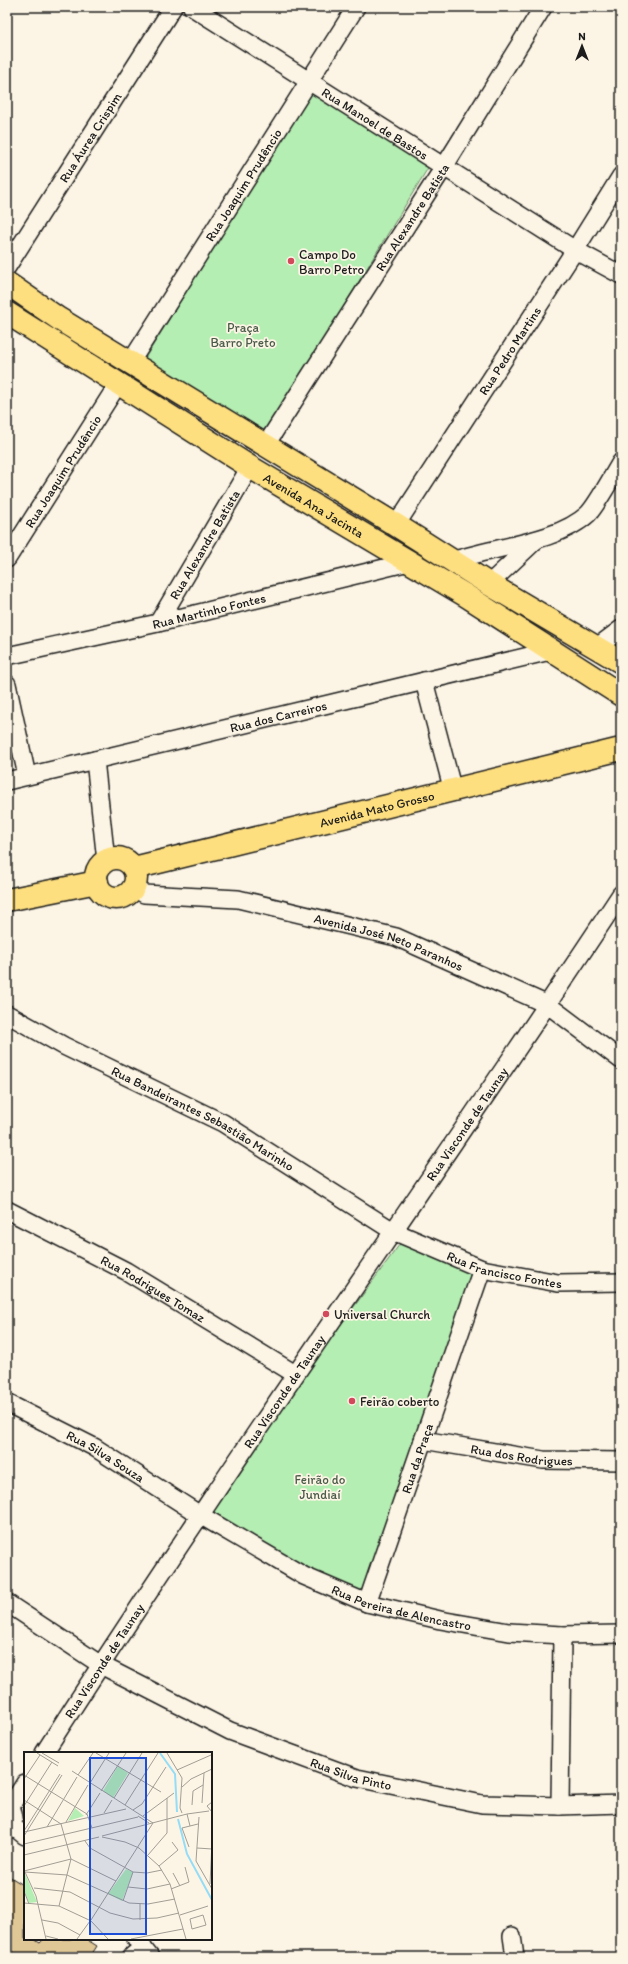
<svg xmlns="http://www.w3.org/2000/svg" width="628" height="1964" font-family="Itim,sans-serif">
  <rect width="100%" height="100%" fill="#fcf5e5"/>
  <filter id="ink" filterUnits="userSpaceOnUse"><feTurbulence type="fractalNoise" baseFrequency=".025" numOctaves="2"/><feDisplacementMap in="SourceGraphic" scale="8" xChannelSelector="R" yChannelSelector="G"/><feConvolveMatrix kernelMatrix="1 2 1 2 8 2 1 2 1" color-interpolation-filters="sRGB"/></filter>
  <g filter="url(#ink)">
    <!-- green -->
    <path fill="#b5eeb2" stroke="#688567" d="M311,91L431,163L261,442L142,363Z
      M402,1241L479,1269L365,1598L201,1516Z"/>
    <!-- building -->
    <path fill="#e0c796" stroke="#1c1c1c" d="M7,1875L25,1886V1939H34L40,1943L44,1939H86L97,1946L90,1957H21L7,1948Z"/>
    <g fill="none" stroke-linecap="round" stroke-linejoin="round">
      <defs>
        <g id="minor">
          <path id="s1" d="M192,7L575,250L621,275"/>
          <path id="s2" d="M7,267L173,7"/>
          <path id="s3" d="M130,363L356,7"/>
          <path id="s4" d="M265,446L444,167L543,7"/>
          <path id="s5" d="M396,525L575,250L621,176"/>
          <path id="s6" d="M7,559L118,384"/>
          <path d="M452,561C491,547 557,543 588,514C597,505 613,475 621,462"/>
          <path d="M489,584L536,540"/>
          <path id="s7" d="M158,623L250,467"/>
          <path d="M597,647L621,629"/>
          <path id="s8" d="M7,656L158,623L409,562"/>
          <path d="M424,681L453,791"/>
          <path d="M7,684L27,776"/>
          <path d="M95,760L106,861"/>
          <path id="s9" d="M7,781L550,651"/>
          <path id="s10" d="M134,886L144,894L238,899L396,937L548,1005L621,1060"/>
          <path id="s11" d="M7,1014L64,1046L223,1123L393,1231L482,1269L558,1283L621,1282"/>
          <path id="s12" d="M7,1210L126,1271L295,1374"/>
          <path id="s13" d="M7,1403L94,1447L200,1515L304,1576L367,1603L440,1620L509,1632L562,1635L621,1634"/>
          <path id="s14" d="M423,1440L543,1460L621,1461"/>
          <path id="s15" d="M7,1603L101,1665L230,1731L357,1778L482,1804L560,1806L621,1804"/>
          <path id="s16" d="M367,1603L482,1269"/>
          <path id="s17" d="M44,1753C230,1462 431,1182 621,894"/>
          <path d="M7,1806L12,1809L14,1818L11,1825L7,1828"/>
          <path d="M560,1806L562,1635"/>
          <path d="M10,1807L25,1783"/>
          <path d="M11,1825L25,1836"/>
          <path d="M512,1936L515,1957"/>
          <path d="M136,1939L150,1957"/>
          <path d="M131,1957L143,1947"/>
        </g>
        <g id="major">
          <path d="M7,283L59,319L396,525L489,584L621,662"/>
          <path id="s18" d="M7,313L250,467L465,595L621,695"/>
          <circle cx="116" cy="878" r="20"/>
          <path id="s19" d="M134,868L621,749"/>
          <path d="M7,900L97,882"/>
        </g>
      </defs>
      <!-- minor casing -->
      <use href="#minor" stroke="#1c1c1c" stroke-width="20"/>
      <!-- major casing -->
      <use href="#major" stroke="#1c1c1c" stroke-width="25"/>
      <!-- minor -->
      <use href="#minor" stroke="#fcf5e5" stroke-width="17"/>
      <!-- major -->
      <use href="#major" stroke="#fedf80" stroke-width="22"/>
    </g>
  </g>
  <!-- markers -->
  <g fill="#d1495b" stroke="#fcf5e5" stroke-width="1.5">
    <circle cx="291" cy="261" r="4"/>
    <circle cx="326" cy="1314" r="4"/>
    <circle cx="352" cy="1401" r="4"/>
  </g>
  <g text-anchor="middle" dominant-baseline="central" stroke-width="3.5" stroke-linejoin="round" paint-order="stroke">
    <!-- street labels -->
    <g font-size="13" fill="#1c1c1c" stroke="#fcf5e5">
      <text stroke="none"><textPath href="#s1" startOffset="217">Rua Manoel de Bastos</textPath></text>
      <text stroke="none"><textPath href="#s2" startOffset="154">Rua Áurea Crispim</textPath></text>
      <text stroke="none"><textPath href="#s3" startOffset="211">Rua Joaquim Prudêncio</textPath></text>
      <text stroke="none"><textPath href="#s4" startOffset="272">Rua Alexandre Batista</textPath></text>
      <text stroke="none"><textPath href="#s5" startOffset="208">Rua Pedro Martins</textPath></text>
      <text stroke="none"><textPath href="#s6" startOffset="104">Rua Joaquim Prudêncio</textPath></text>
      <text stroke="none"><textPath href="#s18" startOffset="362">Avenida Ana Jacinta</textPath></text>
      <text stroke="none"><textPath href="#s7" startOffset="91">Rua Alexandre Batista</textPath></text>
      <text stroke="none"><textPath href="#s8" startOffset="207">Rua Martinho Fontes</textPath></text>
      <text stroke="none"><textPath href="#s9" startOffset="279">Rua dos Carreiros</textPath></text>
      <text stroke="none"><textPath href="#s19" startOffset="250">Avenida Mato Grosso</textPath></text>
      <text stroke="none"><textPath href="#s10" startOffset="264">Avenida José Neto Paranhos</textPath></text>
      <text stroke="none"><textPath href="#s11" startOffset="222">Rua Bandeirantes Sebastião Marinho</textPath></text>
      <text stroke="none"><textPath href="#s17" startOffset="758">Rua Visconde de Taunay</textPath></text>
      <text stroke="none"><textPath href="#s11" startOffset="562">Rua Francisco Fontes</textPath></text>
      <text stroke="none"><textPath href="#s12" startOffset="166">Rua Rodrigues Tomaz</textPath></text>
      <text stroke="none"><textPath href="#s17" startOffset="434">Rua Visconde de Taunay</textPath></text>
      <text stroke="none"><textPath href="#s14" startOffset="100">Rua dos Rodrigues</textPath></text>
      <text stroke="none"><textPath href="#s13" startOffset="112">Rua Silva Souza</textPath></text>
      <text stroke="none"><textPath href="#s16" startOffset="153">Rua da Praça</textPath></text>
      <text stroke="none"><textPath href="#s13" startOffset="447">Rua Pereira de Alencastro</textPath></text>
      <text stroke="none"><textPath href="#s17" startOffset="110">Rua Visconde de Taunay</textPath></text>
      <text stroke="none"><textPath href="#s15" startOffset="386">Rua Silva Pinto</textPath></text>
    </g>
    <!-- poi labels -->
    <g font-size="13" fill="#1c1c1c" stroke="#fcf5e5" text-anchor="start">
      <text x="299" y="254">Campo Do<tspan x="299" dy="15">Barro Petro</tspan></text>
      <text x="334" y="1314">Universal Church</text>
      <text x="360" y="1401">Feirão coberto</text>
    </g>
    <!-- park labels -->
    <g font-size="13" fill="#4a5b49" stroke="#fcf5e5">
      <text x="243" y="327">Praça<tspan x="243" dy="15">Barro Preto</tspan></text>
      <text x="320" y="1479">Feirão do<tspan x="320" dy="15">Jundiaí</tspan></text>
    </g>
  </g>
  <!-- overview -->
  <g transform="translate(24 1752)">
    <rect width="188" height="188" fill="#fcf5e5"/>
    <path d="M94,14L104,21L89,46L79,39ZM51,56L60,64L44,69ZM102,117L109,120L98,149L84,142ZM0,119L13,150L5,151L0,138Z" fill="#b5eeb2"/>
    <path fill="none" stroke="#95dcf7" stroke-width="2" d="M136,1L151,22L153,60M154,67L163,102L188,148"/>
    <path fill="none" stroke="#a29e95" stroke-width="1" d="M13,1L34,14M18,1L35,11M72,1L137,40M143,1L158,26L156,56L158,61M153,18L187,3M48,19L129,71M0,23L63,62L68,76M54,23L69,1M0,27L16,3M66,31L85,1M158,35L167,27L188,17M77,39L102,1M90,46L118,1M0,48L37,72L47,107L35,154M188,50L183,54L188,60M178,51L180,21M101,53L134,1M168,53L169,39L179,33M0,54L28,10M109,58L118,52L142,15M80,61L88,48M163,62L166,74M62,63L76,41M114,64L125,71M119,64L150,41M175,65L172,109L188,137M42,70L64,33M23,75L53,25M0,79L36,22M0,80L102,57M0,84L38,23M78,84L163,62L185,59M78,85L101,90L115,96L135,114L146,132L162,187M61,89L66,96L109,120L123,121L138,118M0,92L114,65M165,95L158,76L174,72M173,96L188,97M0,103L75,85M124,103L143,81V46M135,114L154,98L148,90M0,119L47,107L92,129M1,120L43,123L105,151L124,152L151,147M1,120L12,144L22,187M149,121L156,134M186,132L188,90M104,135L123,137L146,132M10,136L46,140L86,161L109,167L133,166L155,161M147,137L165,130L161,115M0,139L5,152M99,149L109,120M0,151L35,154L65,168M156,163L184,154M179,163L182,173L168,177L166,167ZM18,168L34,171L56,183M67,168L129,71M116,168V152M67,169L84,187M22,184L34,187M53,187L66,169M107,187L159,177"/>
    <path fill="#1d4ed8" fill-opacity="0.15" stroke="#1d4ed8" stroke-width="2" d="M66,6H122V182H66Z"/>
    <rect width="188" height="188" fill="none" stroke="#1c1c1c" stroke-width="2"/>
  </g>
  <!-- margin -->
  <rect width="628" height="1964" fill="none" stroke="#fcf5e5" stroke-width="24"/>
  <rect x="12" y="12" width="604" height="1940" fill="none" stroke="#1c1c1c" stroke-width="1.5" filter="url(#ink)"/>
  <!-- north arrow -->
  <g transform="translate(582 46)" stroke="#fcf5e5" stroke-width="3" paint-order="stroke">
  <path d="M0-3L7 15L0 10L-7 15Z" fill="#1c1c1c"/>
  <text y="-6" font-size="11" font-weight="bold" text-anchor="middle" fill="#1c1c1c">N</text>
  </g>
</svg>
